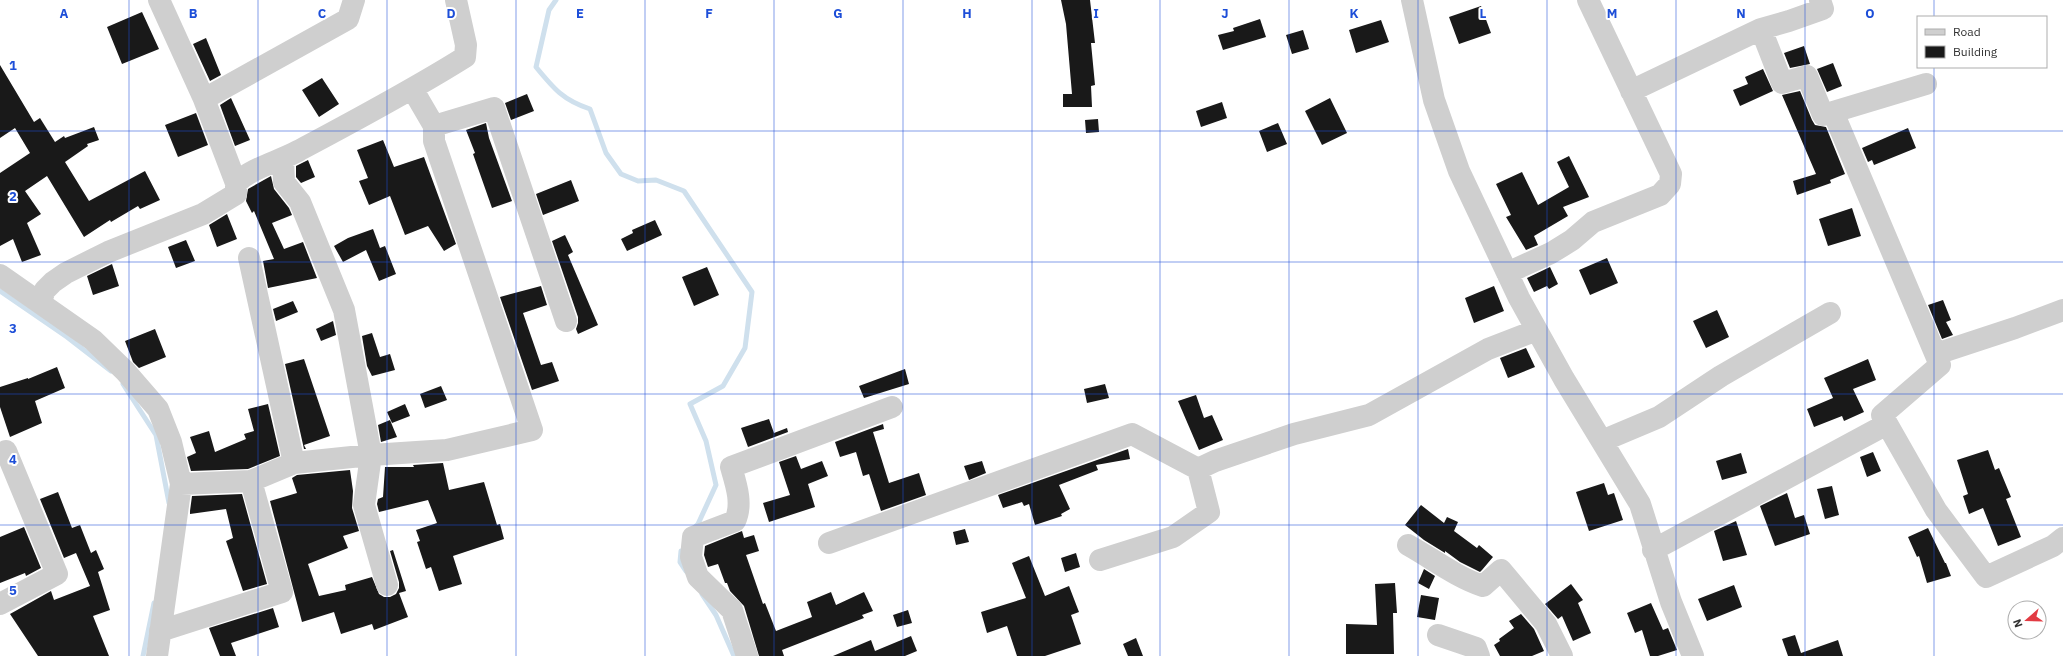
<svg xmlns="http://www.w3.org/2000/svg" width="2063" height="656" font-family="'IBM Plex Sans',sans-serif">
  <rect width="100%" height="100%" fill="#fff"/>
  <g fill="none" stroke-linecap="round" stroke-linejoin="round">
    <!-- stream -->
    <path stroke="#cfe0ed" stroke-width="5" d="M556,0L549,10L536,67C554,89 563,100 590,109L606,153L621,174L638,181L656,180L684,191L752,292L745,348L723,386L690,404L706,441L716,485L698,524L695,527
      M0,291L67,337L111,371
      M123,384L156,435L169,503
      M681,551L680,562L686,571
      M702,594L716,615L734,656
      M143,656L154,603"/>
  </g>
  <!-- building -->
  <path fill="#191919" d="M1061,0H1090L1095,43H1091L1095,85L1091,86L1092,107H1063V94H1072L1066,24Z
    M1481,6L1491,33L1459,44L1449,17Z
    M142,12L159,49L122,64L107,27Z
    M1260,19L1266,37L1223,50L1218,35L1234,31L1233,28Z
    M1381,20L1389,42L1356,53L1349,30Z
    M1303,30L1309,49L1292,54L1286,35Z
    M206,38L221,75L210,81L193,44Z
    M1804,46L1810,64L1790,68L1784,53Z
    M1833,63L1842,86L1827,92L1817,69Z
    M0,65L34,122L40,118L55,142L64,136L65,138L94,127L99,140L87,144L88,146L65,162L89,201L145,171L160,200L140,209L138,206L111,222L110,220L84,237L47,176L25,191L41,214L27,223L41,255L22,262L13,239L0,246V173L30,153L15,128L0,138Z
    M1763,69L1773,91L1740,106L1733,90L1748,84L1745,77Z
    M322,78L339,104L319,117L302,90Z
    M1800,91L1812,120L1815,125L1826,127L1845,174L1830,180L1831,183L1797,195L1793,181L1816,174L1782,95Z
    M527,94L534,111L511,120L505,103Z
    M231,98L250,140L235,146L220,105Z
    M1330,98L1347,133L1322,145L1305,111Z
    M1222,102L1227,118L1201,127L1196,111Z
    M196,113L208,145L178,157L165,125Z
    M1098,119L1099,132L1086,133L1085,120Z
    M486,123L489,138L512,201L492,208L473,154L475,153L466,130Z
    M1278,123L1287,144L1267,152L1259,131Z
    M1908,128L1916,148L1874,165L1872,160L1868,162L1862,148Z
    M383,140L394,167L424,157L456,244L444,251L428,226L405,235L390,196L369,205L359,181L368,178L357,150Z
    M1569,156L1589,197L1563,207L1568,216L1534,236L1538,245L1526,250L1506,217L1511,215L1496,184L1522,172L1538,205L1569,187L1557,162Z
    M308,160L315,177L301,183L296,177V166Z
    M271,176L274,189L289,208L292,215L272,223L284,249L303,242L317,278L268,288L263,261L274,259L254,211L252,213L246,201L248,189Z
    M571,180L579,201L543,215L536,194Z
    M1852,208L1861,236L1828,246L1819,219Z
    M227,214L237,239L217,247L209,225Z
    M655,220L662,235L627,251L621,239L633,233L632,230Z
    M373,229L380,248L385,246L396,274L379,281L366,250L343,262L334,246L348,238Z
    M565,235L573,252L568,255L598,325L578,334L576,329L578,323V317L552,241Z
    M186,240L195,261L176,268L168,247Z
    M1607,258L1618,283L1590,295L1579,270Z
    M112,264L119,286L93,295L87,276Z
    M707,267L719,295L694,306L682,277Z
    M1550,267L1558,284L1549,289L1547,286L1534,292L1527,278Z
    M541,286L547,305L523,313L541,365L552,362L559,381L532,390L500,297Z
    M1494,286L1504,311L1474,323L1465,298Z
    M1943,300L1951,320L1946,322L1953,335L1942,339L1928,305Z
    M293,301L298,312L276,321L273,309Z
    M1717,310L1729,337L1706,348L1693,321Z
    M333,321L336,335L321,341L316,329Z
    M155,329L166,357L139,368L133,362L125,341Z
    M372,333L380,357L390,354L395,370L372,376L367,366L362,336Z
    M1526,348L1535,367L1508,378L1500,358Z
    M304,359L330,436L304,445L306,449H304L285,364Z
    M1868,359L1876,380L1853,389L1864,412L1844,421L1842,416L1814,427L1807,409L1833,398L1824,378Z
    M57,367L65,388L35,401L42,423L10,437L0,407V387L28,378V379Z
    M905,369L909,384L864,398L859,386Z
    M1105,384L1109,398L1087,403L1084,389Z
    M441,386L447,400L425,408L420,394Z
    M1196,395L1204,418L1212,415L1223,440L1199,450L1178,401Z
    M268,404L280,456L248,469L191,471L187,457L196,453L190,437L209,431L215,452L246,439L244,434L254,431L248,409Z
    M405,404L410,416L392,423L387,412Z
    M769,419L774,433L787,428L788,432L748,447L741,428Z
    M390,420L397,437L381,442L378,425Z
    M883,424L884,429L873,432L889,483L919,473L926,495L881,511L869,474L863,476L856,452L840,457L835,442Z
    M1128,449L1130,459L1096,465L1098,470L1059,485L1070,509L1061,514L1062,516L1035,525L1029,504L1024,506L1022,502L1003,508L998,495Z
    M1988,450L1995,470L1999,468L2011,497L2006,499L2021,537L1998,546L1983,508L1969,514L1963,496L1968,494L1957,460Z
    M1873,452L1881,471L1867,477L1860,457Z
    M1741,453L1747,473L1722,480L1716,461Z
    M796,456L801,469L822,461L828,476L808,484L815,507L769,522L763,503L790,495L779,462Z
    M982,461L986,473L969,480L964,466Z
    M443,463L449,490L484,482L497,525L500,524L504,539L453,556L462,584L439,591L431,567L426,569L417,542L420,541L416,530L437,523L428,500L379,512L377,504L378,499L383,497L385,467H414L413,465Z
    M350,470L353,491L352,508L359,531L343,536L348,548L308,564L319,596L346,590L345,585L372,577L379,594L384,597H390L396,594L399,588V582L390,551L393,550L406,591L399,593L408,617L374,630L372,624L341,634L334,612L302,622L270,501L297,493L292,478L297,475Z
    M1604,483L1608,495L1614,493L1623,520L1589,531L1576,492Z
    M1832,486L1839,515L1825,519L1817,489Z
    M58,492L72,528L80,525L91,553L96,550L104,569L98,572L110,610L93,616L109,656H38L10,614L51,591L54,600L90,586L76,553L64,558L40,499Z
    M1787,493L1795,518L1804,515L1810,534L1775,546L1760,506Z
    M242,494L267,584L243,591L226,541L233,538L226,509L190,514V511L192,496Z
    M1421,505L1444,523L1447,517L1458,522L1454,531L1477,548L1479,545L1493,557L1482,570L1480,572L1460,562L1445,551V553L1424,540L1405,525Z
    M1736,521L1747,555L1723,561L1714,531Z
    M24,527L41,568L26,576L25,573L0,583V537Z
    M1928,528L1945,563H1946L1951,576L1927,583L1919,556L1917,557L1908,537Z
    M965,529L969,542L956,545L953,532Z
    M742,531L744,538L754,535L759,551L746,555L763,604L765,603L776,631L812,617L807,602L831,592L836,605L864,592L873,611L862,615L864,618L782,650L784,656H759L744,606L730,591L727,583H725L718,564L708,567L704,555L705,546Z
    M1076,553L1080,567L1065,572L1061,558Z
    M1029,556L1045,596L1069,586L1079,612L1071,615L1081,644L1045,656H1017L1007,626L987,633L981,612L1026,598L1012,563Z
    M1424,569L1435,576L1429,589L1418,583Z
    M1395,583L1397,613H1393L1394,654H1346V624L1377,625L1375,584Z
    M1571,584L1583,600L1578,603L1591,633L1573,641L1562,616L1558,619L1545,604Z
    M1734,585L1742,607L1707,621L1698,599Z
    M1421,595L1439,598L1435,620L1417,617Z
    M1651,603L1663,630L1668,628L1677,650L1658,656H1650L1642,630L1635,633L1627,613Z
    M273,608L279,627L231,643L236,656H220L209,628Z
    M908,610L912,623L897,627L893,615Z
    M1521,614L1534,629L1544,651L1532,656H1500L1494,645L1500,641L1499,639L1514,628L1509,621Z
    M1795,635L1801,653L1838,640L1843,656H1788L1782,639Z
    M911,636L917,651L905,656H833L871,640L875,651Z
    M1136,638L1143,656H1128L1123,644Z"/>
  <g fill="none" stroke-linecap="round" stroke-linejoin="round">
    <!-- minor -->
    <path stroke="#cfcfcf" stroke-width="22" d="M159,0L204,99L236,183
      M1412,0L1434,100L1459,171L1519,298L1564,379L1640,504L1671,602L1693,656
      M1761,29L1782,83L1807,76L1823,115L1833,112
      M1926,84L1833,112L1940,365L1882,415L1936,510L1986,577L2053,546L2063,538
      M1631,91L1761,29L1789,21L1823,9L1820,0
      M204,99L348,19L354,0
      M434,126L494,108L566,321
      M283,159L284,182L300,202L344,310L371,455L364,505L387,585
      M249,258L294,463
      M1507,273L1551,253L1572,240L1593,222L1660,195L1670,184L1671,174L1588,0
      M0,275L93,340L125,371L158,409L171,442L181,484L157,656
      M40,303L45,290L53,282L66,273L108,252L203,214L236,194V183C253,167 278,162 298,151C354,121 411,91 465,57L466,45L456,0
      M1936,354L2015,328L2063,310
      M1602,441L1659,417L1721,376L1830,313
      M181,484L251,481L294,463L371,455L447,450L532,430L434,141V126L413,90
      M829,543L1132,434L1198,469
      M1408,545C1433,559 1456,577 1483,586L1501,570L1546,624L1562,656
      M1653,550L1887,424
      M1100,560L1173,537L1209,512L1198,469L1215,461L1294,434L1369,415L1488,349L1537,330
      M0,604L57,574L6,451
      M160,631L282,592L251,481
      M1438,635L1476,648L1479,656
      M747,656L732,610L698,577L691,557L693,537L735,521C743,504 736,484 731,467L892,407"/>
  </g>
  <!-- grid -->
  <path fill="none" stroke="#1d4ed8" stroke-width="1" stroke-opacity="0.55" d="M129,0V656M258,0V656M387,0V656M516,0V656M645,0V656M774,0V656M903,0V656M1032,0V656M1160,0V656M1289,0V656M1418,0V656M1547,0V656M1676,0V656M1805,0V656M1934,0V17M1934,67V656M0,131H2063M0,262H2063M0,394H2063M0,525H2063"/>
  <g font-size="13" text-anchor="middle" font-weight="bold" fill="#1d4ed8" stroke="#fff" stroke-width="4" stroke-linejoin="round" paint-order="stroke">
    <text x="64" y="18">A</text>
    <text x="193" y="18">B</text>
    <text x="322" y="18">C</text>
    <text x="451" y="18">D</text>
    <text x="580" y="18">E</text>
    <text x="709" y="18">F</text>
    <text x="838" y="18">G</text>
    <text x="967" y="18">H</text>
    <text x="1096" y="18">I</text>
    <text x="1225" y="18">J</text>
    <text x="1354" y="18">K</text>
    <text x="1483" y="18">L</text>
    <text x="1612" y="18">M</text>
    <text x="1741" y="18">N</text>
    <text x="1870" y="18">O</text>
    <text x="13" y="70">1</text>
    <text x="13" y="201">2</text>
    <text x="13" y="333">3</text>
    <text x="13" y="464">4</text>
    <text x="13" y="595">5</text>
  </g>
  <!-- legend -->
  <rect x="1917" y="16" width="130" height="52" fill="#ffffff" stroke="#adadad"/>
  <rect x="1925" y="29" width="20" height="6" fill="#cfcfcf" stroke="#adadad"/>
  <text x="1953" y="36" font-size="12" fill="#323232">Road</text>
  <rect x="1925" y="46" width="20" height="12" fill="#191919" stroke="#adadad"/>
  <text x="1953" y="56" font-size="12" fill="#323232">Building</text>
  <!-- north arrow -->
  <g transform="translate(2027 620) rotate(250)"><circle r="19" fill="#ffffff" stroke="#adadad"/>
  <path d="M0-3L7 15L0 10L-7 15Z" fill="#e23b43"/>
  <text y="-6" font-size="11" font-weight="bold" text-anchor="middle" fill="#323232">N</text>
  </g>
</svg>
